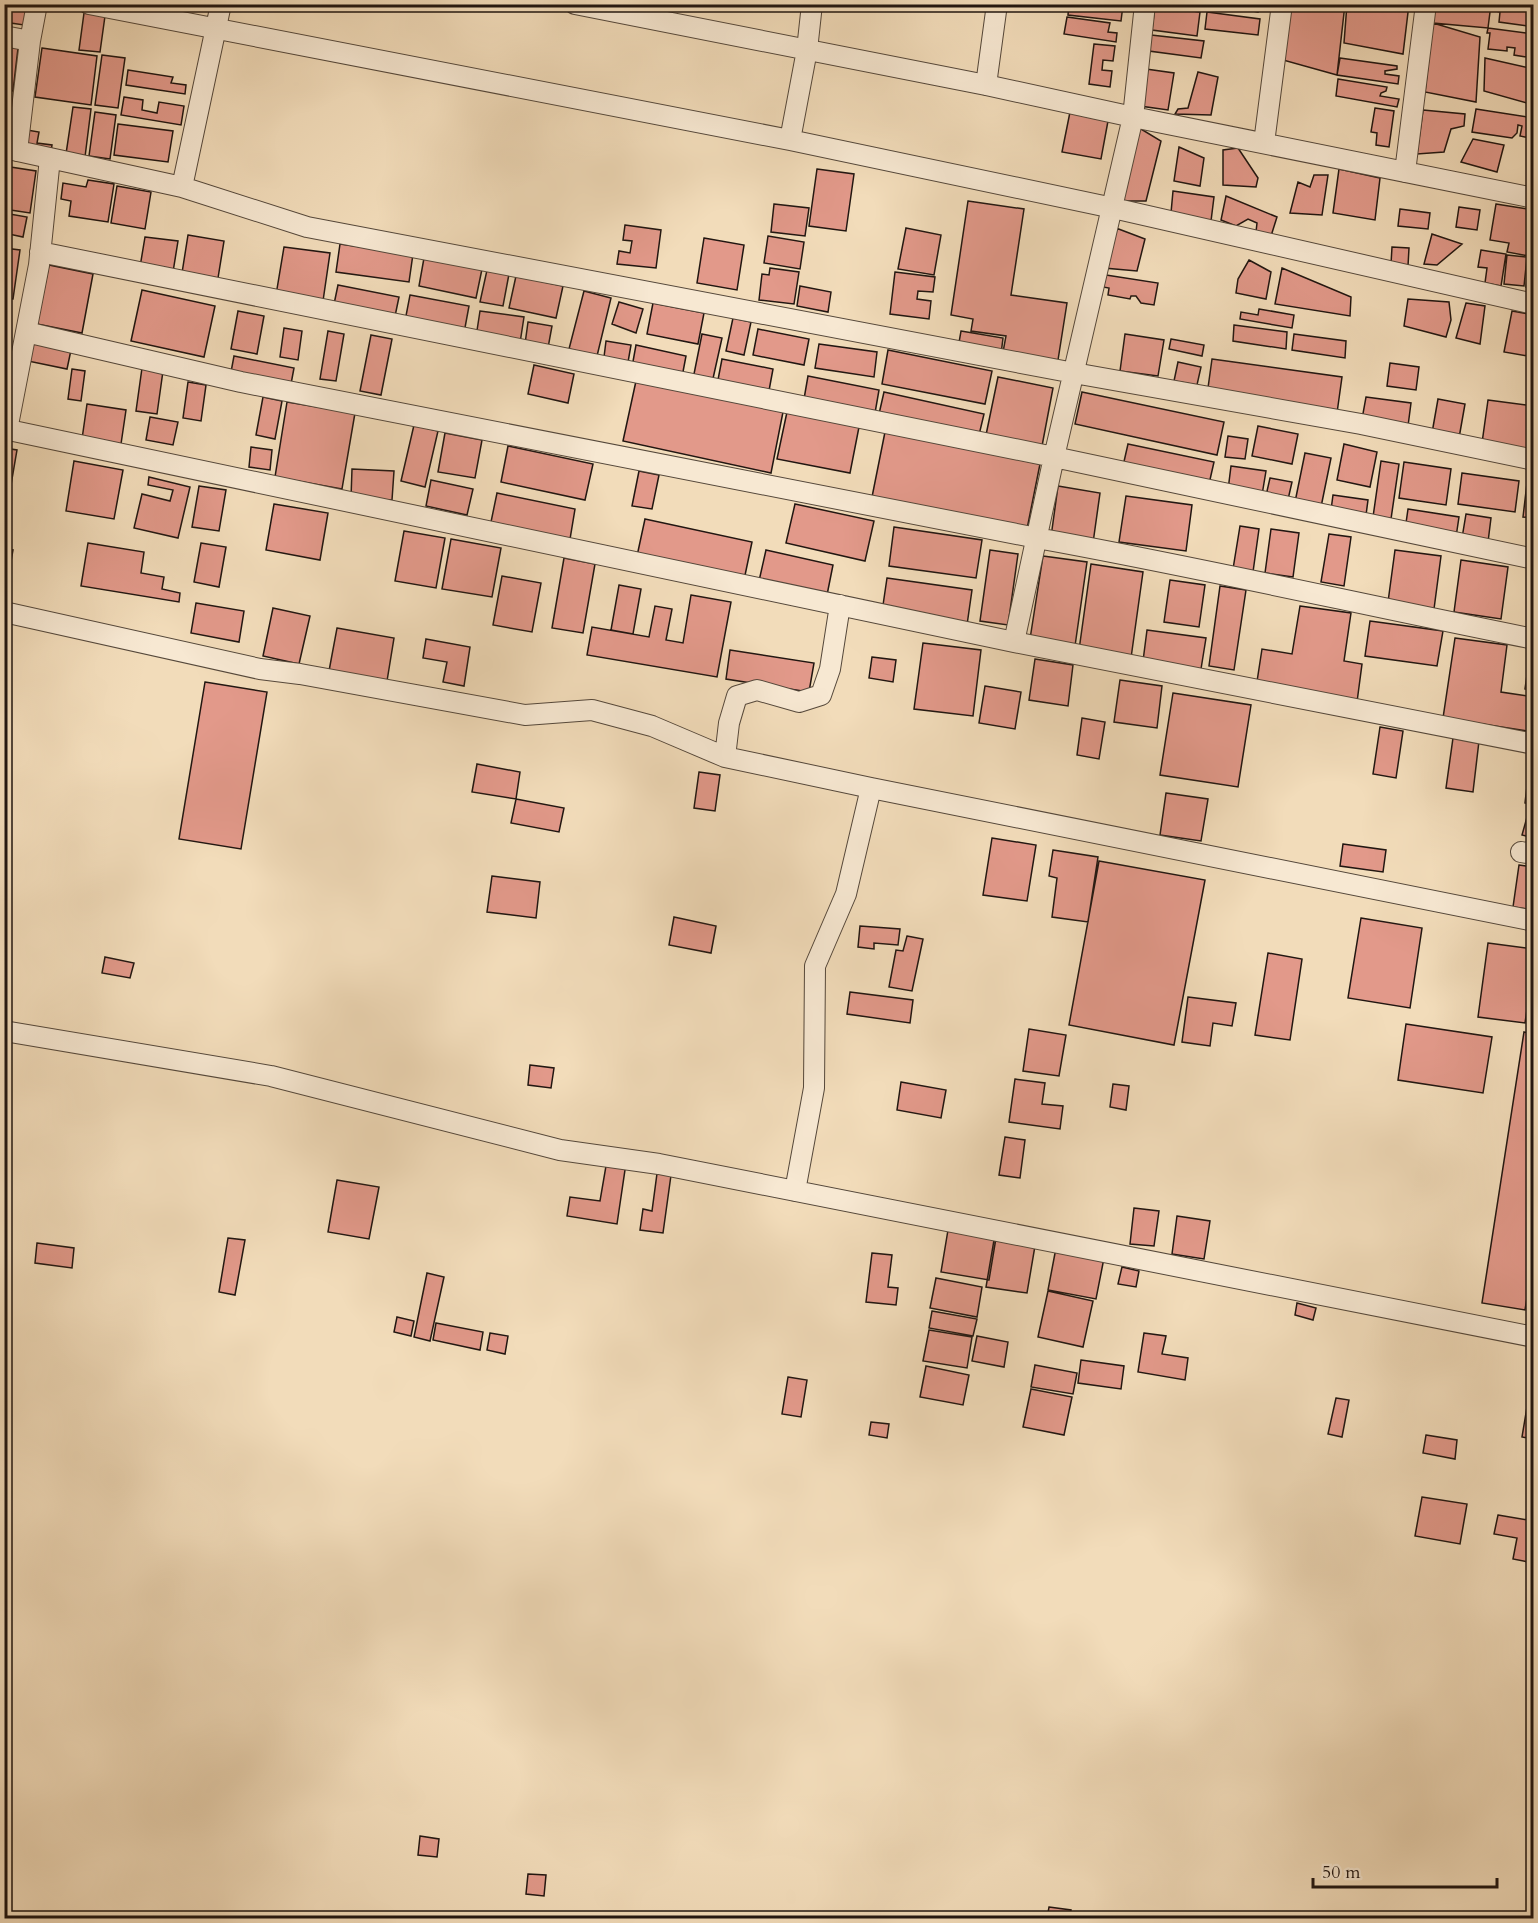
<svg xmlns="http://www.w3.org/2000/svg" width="1538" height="1923" font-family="Cardo,serif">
  <rect width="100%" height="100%" fill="#f2dcba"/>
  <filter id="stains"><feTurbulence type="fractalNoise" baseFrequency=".00333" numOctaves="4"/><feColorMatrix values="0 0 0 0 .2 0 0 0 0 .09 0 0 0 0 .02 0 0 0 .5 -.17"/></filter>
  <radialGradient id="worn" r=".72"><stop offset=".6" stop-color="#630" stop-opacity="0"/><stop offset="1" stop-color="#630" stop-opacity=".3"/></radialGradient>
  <!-- building -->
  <path fill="#e2998a" stroke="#211611" stroke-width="1.5" d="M4,4H27L24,25L4,22Z
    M150,4H192L191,11Z
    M1069,4L1123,5L1121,21L1068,15Z
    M1221,4H1260L1258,12Z
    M1287,4H1345L1337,75L1283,60Z
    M1347,4H1409L1403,54L1344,43Z
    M1435,4H1491L1488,28L1433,23Z
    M1491,4H1527V13L1534,14V27L1499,22L1500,12L1491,10Z
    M1155,6L1200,12L1197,36L1152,30Z
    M1207,12L1260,19L1258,35L1205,29Z
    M84,13L105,16L100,52L79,50Z
    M1067,17L1110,23L1108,32L1117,33L1116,42L1064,34Z
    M1433,23L1480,37L1476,102L1425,92Z
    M1488,28L1534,34L1533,58L1514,55L1515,48L1507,47V51L1488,49L1490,33H1487Z
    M1151,35L1204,41L1201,58L1149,51Z
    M1094,44L1115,46L1113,61L1103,60L1102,70L1112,71L1110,87L1089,84Z
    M4,46L18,48L13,91L4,90Z
    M42,48L97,56L91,105L35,97Z
    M102,55L125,58L118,108L95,105Z
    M1340,58L1397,66V69L1385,71V74L1399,76L1398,84L1337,75Z
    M1485,58L1534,69V105L1484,91Z
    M1146,69L1174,73L1168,110L1140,106Z
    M128,70L173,77L171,83L186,85L185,94L126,85Z
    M1198,72L1218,77L1211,115L1175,114L1178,109L1188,108Z
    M1338,79L1387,87L1386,91L1381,93L1380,96L1399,99L1397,107L1336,96Z
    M4,93L11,94L7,133L4,132Z
    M124,97L143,100L142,110L157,113L159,102L184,106L181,125L121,115Z
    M73,107L91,109L85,157L66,154Z
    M1375,108L1394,111L1389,147L1376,145L1377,133L1371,132Z
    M1476,109L1534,118L1530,138L1520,136L1522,126L1518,125L1517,133L1512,138L1472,132Z
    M1423,110L1465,114L1464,126L1451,129L1444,152L1417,154Z
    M95,112L116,115L110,159L89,156Z
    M1070,112H1093L1092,118L1108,121L1101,159L1062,152Z
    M118,124L173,131L168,162L114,155Z
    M1136,126L1161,141L1146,201H1123Z
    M27,130L39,132L37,143L52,145L51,152L24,149Z
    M1473,139L1504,145L1497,172L1461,162Z
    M1179,147L1204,158L1200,186L1174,181Z
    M1238,148L1258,178L1256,187L1223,185V150Z
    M4,166L36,171L30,213L4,209Z
    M817,169L854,174L846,231L809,226Z
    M1339,169L1380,178L1375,220L1333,213Z
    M1314,175H1328L1322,215L1290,213L1298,182L1310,187Z
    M88,180L114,184L108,222L69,216L71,201L61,199L63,183L86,187Z
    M117,186L151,192L145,229L111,223Z
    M1173,191L1214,197L1211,221L1171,213Z
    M1226,196L1277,217L1271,236L1256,232L1257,223L1248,219L1236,226L1221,220Z
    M968,201L1024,209L1011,295L1067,303L1058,360L1003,352L1006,336L971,331L973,319L951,315Z
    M774,204L809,208L805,236L771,232Z
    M1496,204L1534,210V227L1529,256L1507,252L1509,243L1490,240Z
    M1459,207L1480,210L1477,230L1456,227Z
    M1400,209L1430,213L1428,229L1398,226Z
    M4,213L27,217L23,237L4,233Z
    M625,225L661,230L656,268L617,264L619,251L630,253L632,241L623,240Z
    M906,228L941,235L934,275L898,269Z
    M1116,228L1145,239L1137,271L1104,268Z
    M1432,234L1462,244L1437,265L1424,264Z
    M188,235L224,241L218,278L182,273Z
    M768,236L804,242L800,269L764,263Z
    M145,237L178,241L173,272L140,267Z
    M704,238L744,245L737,290L697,283Z
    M340,244L413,254L409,282L336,272Z
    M284,247L330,253L323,301L276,295Z
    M1392,247L1409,248L1408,266L1391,264Z
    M4,248L20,250L13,299L4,298Z
    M1481,250L1506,254L1501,286L1485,283L1487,268L1478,267Z
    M1507,255L1527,257L1524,286L1504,284Z
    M1530,256L1534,257V288L1526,287Z
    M424,258L482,269L476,298L419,286Z
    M1249,260L1271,272L1266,299L1236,293L1238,279Z
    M49,265L93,274L82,333L37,324Z
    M770,268L799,272L794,304L759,300L762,274L769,275Z
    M1282,268L1351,297L1350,316L1275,304Z
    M487,270L509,274L503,306L480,302Z
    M895,272L935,277L933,292L918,291L917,299L931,301L929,319L890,314Z
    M1106,275L1158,283L1154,305L1141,303L1136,296H1131L1130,299L1108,295L1109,288L1103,287Z
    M516,276L563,286L556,318L509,308Z
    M338,285L399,297L394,321L333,309Z
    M800,286L831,292L828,312L797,306Z
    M142,290L215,306L204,357L131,341Z
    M584,291L611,298L597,356L569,349Z
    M410,295L469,306L464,333L405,321Z
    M1408,299L1449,302L1451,320L1446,337L1404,326Z
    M619,302L643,309L636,333L612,324Z
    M653,303L704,313L698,344L647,334Z
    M1466,303L1485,306L1480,344L1456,338Z
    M1259,309L1294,315L1292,328L1240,319L1241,312L1258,315Z
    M238,311L264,316L257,354L231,349Z
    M480,311L524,317L520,343L476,337Z
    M1512,311L1534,315V357L1504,352Z
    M733,318L751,322L744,355L726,351Z
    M528,322L552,326L548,348L525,344Z
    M1234,325L1287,332L1286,349L1233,341Z
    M284,328L302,331L298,360L280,357Z
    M758,329L809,339L804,365L753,355Z
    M328,331L344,334L336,381L320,379Z
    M961,331L1003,338L1001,354L958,348Z
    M702,334L722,338L712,383L693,379Z
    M1125,334L1164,340L1158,376L1120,371Z
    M1294,334L1346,341L1345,358L1292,350Z
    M371,335L392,339L381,395L360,391Z
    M1171,339L1204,345L1202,356L1169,349Z
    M27,341L71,350L67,369L23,360Z
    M606,341L631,345L627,368L603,365Z
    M819,344L877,352L874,377L815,368Z
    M636,345L686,356L682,377L632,367Z
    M888,350L992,371L985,404L882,384Z
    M234,356L294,368L291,384L231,372Z
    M722,359L773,369L768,396L717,385Z
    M1212,359L1342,377L1337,413L1207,395Z
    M1178,362L1201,367L1197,385L1174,381Z
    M1390,363L1419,367L1416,390L1387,386Z
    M534,365L574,374L568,403L528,394Z
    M142,368L163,371L157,414L136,411Z
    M72,369L85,371L81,401L68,399Z
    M808,376L879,390L875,413L804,399Z
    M998,377L1053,388L1042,446L986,435Z
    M636,381L783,412L771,473L623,441Z
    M188,382L206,385L201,421L183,418Z
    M884,392L984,414L979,435L879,414Z
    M1082,392L1224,422L1217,455L1075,424Z
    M263,397L282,401L275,439L256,435Z
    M1366,397L1411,403L1408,426L1362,419Z
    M1438,399L1465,404L1459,438L1432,433Z
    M1488,400L1534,406V451L1482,443Z
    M287,402L355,413L342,489L275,477Z
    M87,404L126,410L121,444L82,439Z
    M787,412L859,427L850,473L777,459Z
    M150,417L178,422L173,445L146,440Z
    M414,425L438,431L425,487L401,481Z
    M1258,426L1298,434L1292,464L1252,456Z
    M885,432L1040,464L1027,529L872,497Z
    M445,433L482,440L475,478L438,472Z
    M1228,436L1248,439L1245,459L1225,457Z
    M1128,444L1214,462L1209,484L1123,466Z
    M1344,444L1377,452L1370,487L1337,480Z
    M508,446L593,464L585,500L501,482Z
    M251,447L272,450L270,470L249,467Z
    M4,448L17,450L6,514L4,513Z
    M1305,453L1331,458L1321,507L1295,502Z
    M74,461L123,470L114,519L66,511Z
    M1381,461L1399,464L1391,519L1373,517Z
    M1404,462L1451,469L1446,505L1399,498Z
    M1231,466L1266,471L1262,495L1228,490Z
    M352,469L394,471L392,500L351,498Z
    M639,471L659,475L652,509L632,506Z
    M1462,473L1519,481L1515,512L1458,504Z
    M149,477L190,487L178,538L134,528L142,494L170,501L173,490L148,485Z
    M1270,478L1292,482L1287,504L1265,500Z
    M431,480L473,489L467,515L426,506Z
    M1527,483L1534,484V518L1523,517Z
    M199,486L226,490L219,531L192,527Z
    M1058,486L1100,493L1093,543L1051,537Z
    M497,493L575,509L570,539L491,522Z
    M1333,495L1368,500L1366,515L1331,510Z
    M1126,496L1192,505L1186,551L1119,542Z
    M274,504L328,513L320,560L266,550Z
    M795,504L874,521L865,561L786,543Z
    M1408,509L1459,517L1456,537L1405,530Z
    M1466,514L1491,518L1488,542L1462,538Z
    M645,519L752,542L744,580L637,556Z
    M1240,526L1259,529L1253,572L1233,569Z
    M894,527L982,540L976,578L889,566Z
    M1271,529L1299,533L1293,577L1265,573Z
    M404,531L445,538L436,588L395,581Z
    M1329,534L1351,537L1344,586L1321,582Z
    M451,539L501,548L492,597L442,589Z
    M88,543L144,552L141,573L164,577L162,589L180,593L179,602L81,586Z
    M201,543L226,547L219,587L194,582Z
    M4,549L13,550L5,595H4Z
    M766,550L833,565L827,595L759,581Z
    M990,550L1018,554L1008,625L980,621Z
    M1395,550L1441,556L1434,609L1388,602Z
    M1043,556L1087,562L1075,646L1030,639Z
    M564,558L595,564L583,633L552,628Z
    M1461,560L1508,567L1501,619L1454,612Z
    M1091,564L1143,572L1131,658L1079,650Z
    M502,576L541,583L532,632L493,625Z
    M887,578L972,590L967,625L882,612Z
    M1170,580L1205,585L1199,627L1164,622Z
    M619,585L641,589L633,634L611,630Z
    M1220,586L1246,590L1234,670L1209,666Z
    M691,595L731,602L717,677L587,655L592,627L649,637L655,606L672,609L666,640L683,643Z
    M196,603L244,611L239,642L191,633Z
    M1300,606L1351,613L1344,661L1362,664L1357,702L1256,688L1262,649L1292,654Z
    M273,608L310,616L299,664L263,656Z
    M1370,621L1443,631L1437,666L1365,656Z
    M337,628L394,638L387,681L329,671Z
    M1147,630L1206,638L1201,669L1143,661Z
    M1455,638L1507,645L1501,692L1534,697V732L1443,718Z
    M426,639L470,647L464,686L443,682L447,662L423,658Z
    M923,643L981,650L973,716L914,709Z
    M730,650L814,663L809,692L726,679Z
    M1530,654H1534V691L1525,689Z
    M872,657L896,660L893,682L869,678Z
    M1035,659L1073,665L1068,706L1029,700Z
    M1120,680L1162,686L1157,728L1114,722Z
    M205,682L267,692L241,849L179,839Z
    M985,686L1021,692L1015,729L979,723Z
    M1173,693L1251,705L1238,787L1160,775Z
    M1082,718L1105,722L1099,759L1077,755Z
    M1380,727L1403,731L1396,778L1373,774Z
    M1453,738L1479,741L1473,792L1446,788Z
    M1531,753L1534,754V805L1525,803Z
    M477,764L520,772L516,799L472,792Z
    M699,772L720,775L715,811L694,808Z
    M1166,793L1208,799L1201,841L1160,835Z
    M516,799L564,808L559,832L511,823Z
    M1529,810L1534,811V838L1522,835Z
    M992,838L1036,845L1027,901L983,895Z
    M1343,844L1386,850L1383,872L1340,866Z
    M1053,850L1098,857L1088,922L1052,917L1057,878L1049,876Z
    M1099,861L1205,880L1174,1045L1069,1025Z
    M1519,865L1534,867V910L1513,907Z
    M492,876L540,882L536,918L487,912Z
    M674,917L716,926L711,953L669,945Z
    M1361,918L1422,928L1410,1008L1348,998Z
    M860,926L900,929L898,945L874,943V949L858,947Z
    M907,936L923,939L912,991L889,987L896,950L903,951Z
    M1488,943L1534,949V962L1525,1023L1478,1017Z
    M1268,953L1302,959L1290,1040L1255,1035Z
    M105,957L134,963L130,978L102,973Z
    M850,992L913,1000L910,1023L847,1014Z
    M1188,997L1236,1003L1232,1026L1213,1023L1210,1046L1182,1042Z
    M1406,1024L1492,1037L1483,1093L1398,1080Z
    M1029,1029L1066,1035L1059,1076L1023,1071Z
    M1524,1032L1534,1034V1254L1525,1310L1482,1303Z
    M530,1065L554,1068L551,1088L528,1085Z
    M1015,1079L1045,1083L1042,1104L1063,1106L1060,1129L1009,1122Z
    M901,1082L946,1090L941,1118L897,1110Z
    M1113,1084L1129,1086L1126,1110L1110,1107Z
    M1005,1137L1025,1140L1020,1178L999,1175Z
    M607,1160L626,1163L617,1224L567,1216L570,1197L600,1201Z
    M658,1166L672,1168L663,1233L640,1230L643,1209L652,1211Z
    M337,1180L379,1187L369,1239L328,1232Z
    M1134,1208L1159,1211L1154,1246L1130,1244Z
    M1177,1216L1210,1221L1204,1259L1172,1254Z
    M948,1230L996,1238L989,1280L941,1272Z
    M228,1238L245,1240L235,1295L219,1292Z
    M994,1240L1035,1246L1027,1293L986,1287Z
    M37,1243L74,1248L72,1268L35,1263Z
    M1056,1248L1104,1258L1096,1299L1048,1290Z
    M872,1253L892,1255L888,1287L898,1288L896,1305L866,1302Z
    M1122,1267L1139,1271L1136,1287L1118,1284Z
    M427,1273L444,1277L430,1341L414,1337Z
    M936,1278L982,1287L977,1317L930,1308Z
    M1048,1291L1093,1301L1083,1347L1038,1337Z
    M1297,1303L1316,1308L1313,1320L1295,1315Z
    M932,1311L977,1319L973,1336L929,1328Z
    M397,1317L414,1321L411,1336L394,1332Z
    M436,1323L483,1332L480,1350L433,1340Z
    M929,1330L972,1337L967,1368L923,1361Z
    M490,1333L508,1336L505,1354L487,1350Z
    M1144,1333L1166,1336L1162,1354L1188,1358L1185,1380L1138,1372Z
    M977,1336L1008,1342L1004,1367L972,1361Z
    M1081,1360L1124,1366L1121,1389L1078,1383Z
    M1035,1365L1077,1373L1073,1394L1031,1387Z
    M926,1366L969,1375L963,1405L920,1397Z
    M788,1377L807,1380L801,1417L782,1414Z
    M1031,1389L1072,1397L1064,1435L1023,1427Z
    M1529,1395L1534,1396V1439L1522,1437Z
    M1336,1398L1349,1400L1342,1437L1328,1434Z
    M871,1422L889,1424L887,1438L869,1435Z
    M1426,1435L1457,1440L1455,1459L1423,1453Z
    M1531,1479L1534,1480V1499L1528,1498Z
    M1422,1497L1467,1504L1460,1544L1415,1536Z
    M1498,1515L1534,1521V1535L1528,1562L1513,1559L1517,1538L1494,1534Z
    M420,1836L439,1839L437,1857L418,1855Z
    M528,1874L546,1875L544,1896L526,1894Z
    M1049,1907L1071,1910L1070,1918H1047Z"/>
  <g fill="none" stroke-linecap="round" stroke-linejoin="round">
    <defs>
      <path id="street" d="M89,4L790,140L1113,208L1534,304
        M575,4L986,85L1133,117L1534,198
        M4,36L30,41
        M986,85L997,4
        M790,140L807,50L812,4
        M1264,143L1282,4
        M4,148L182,187L307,227L1074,373L1361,424L1534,460
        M17,151L30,41L37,4
        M1405,172L1426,4
        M182,187L221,4
        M40,252L1054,457L1534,559
        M26,332L241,382L1037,538C1203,568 1368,606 1534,639
        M4,429L1014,642L1534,744
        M7,430L39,265L50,158
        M4,612L260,669L300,674L525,715L592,710L652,726L725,757L871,788L1534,921
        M1014,642L1054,457L1133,117L1145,4
        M725,757L729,723L737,696L757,690L799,702L821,695L830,669L840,605
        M1521,852L1534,854
        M4,1031L271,1076L560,1150L659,1164L1534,1337
        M795,1191L814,1088L815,966L846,894L871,788"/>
    </defs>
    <!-- street casing -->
    <use href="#street" stroke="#55483b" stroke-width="22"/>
    <!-- street -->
    <use href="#street" stroke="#f7e8d2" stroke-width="20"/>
  </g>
  <!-- margin -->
  <rect width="1538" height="1923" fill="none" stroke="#f2dcba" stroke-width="24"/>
  <rect x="6" y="6" width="1526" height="1911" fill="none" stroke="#211611" stroke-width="3"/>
  <rect x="12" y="12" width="1514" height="1899" fill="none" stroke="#211611" stroke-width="1.5"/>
  <!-- scale -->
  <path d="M1313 1878v9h184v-9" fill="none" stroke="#211611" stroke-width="3"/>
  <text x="1322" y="1878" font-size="18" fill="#211611" stroke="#f7e8d2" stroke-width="4.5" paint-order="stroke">50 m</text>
  <rect width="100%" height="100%" filter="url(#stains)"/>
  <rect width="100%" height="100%" fill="url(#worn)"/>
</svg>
